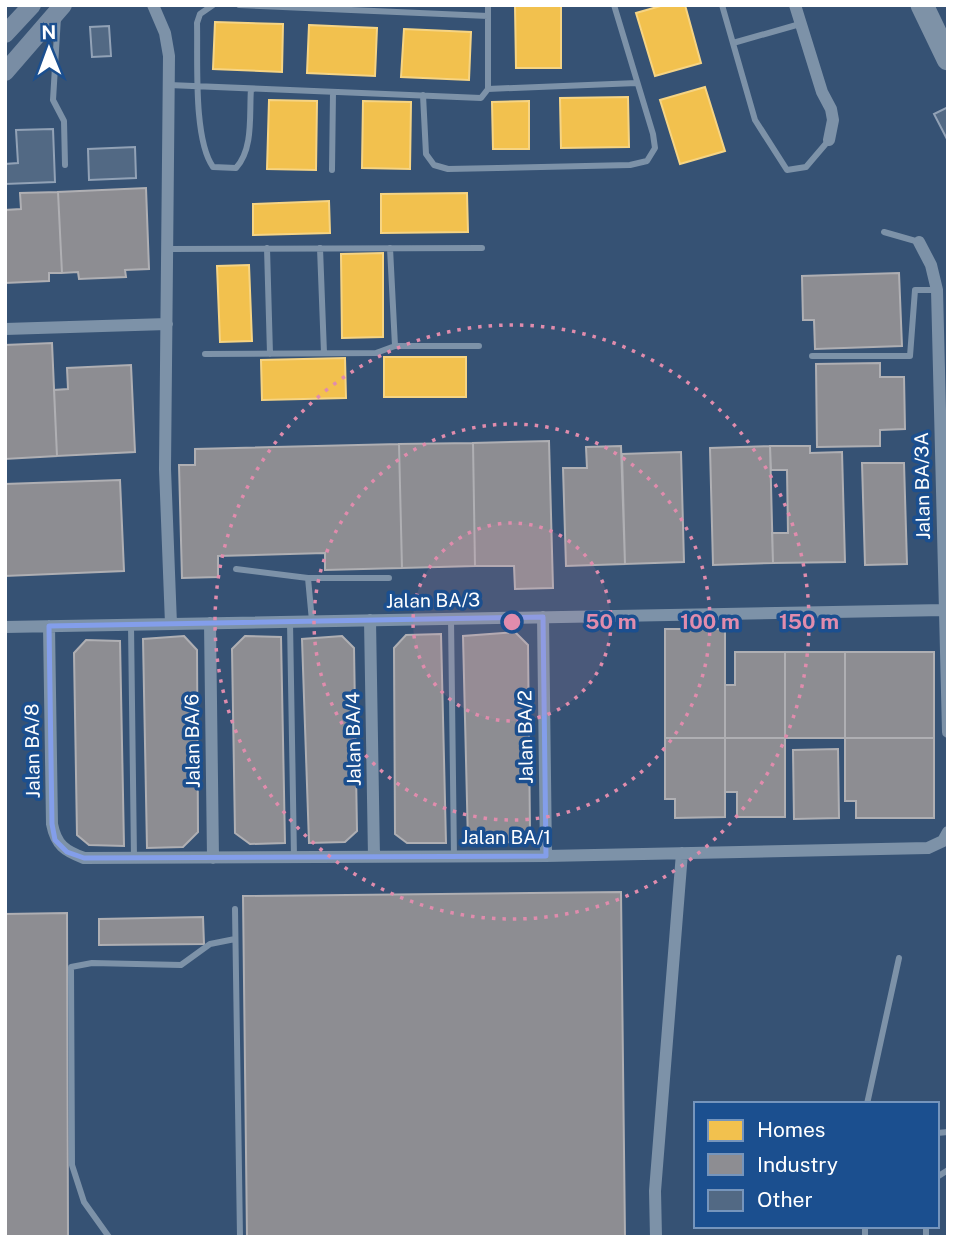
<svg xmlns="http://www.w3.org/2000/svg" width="953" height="1242" font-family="'Public Sans',sans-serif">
  <rect width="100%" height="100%" fill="#365274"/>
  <!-- homes -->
  <path fill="#f2c14e" stroke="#f6d483" stroke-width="2" d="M664,5H685L701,63L655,76L636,13Z
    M515,6H561V68H516Z
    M215,22L283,24L282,72L213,69Z
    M309,25L377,28L375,76L307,73Z
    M404,29L471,32L469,80L401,77Z
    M705,87L725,151L680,164L660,100Z
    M628,97L629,147L561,148L560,98Z
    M269,100L317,101L316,170L267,169Z
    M363,101L411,102L410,169L362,168Z
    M529,101V149H493L492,102Z
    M467,193L468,232L381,233V194Z
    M329,201L330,233L253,235V204Z
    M383,253V337L342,338L341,254Z
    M249,265L252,341L220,342L217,266Z
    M384,357H466V397H384Z
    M345,358L346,398L262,400L261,360Z"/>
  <!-- industry -->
  <path fill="#8d8d92" stroke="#afafb3" stroke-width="2" d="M146,188L149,269L125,270L126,277L79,279L78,272L62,273L58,192Z
    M58,192L62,273H49V281L5,283V210L21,209L20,193Z
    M899,273L902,346L815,349L814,320H803L802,276Z
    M52,343L57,456L5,459V345Z
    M880,363V377H904L905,429L880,430V446L817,447L816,364Z
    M131,365L135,452L57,456L54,390L68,389L67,368Z
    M549,441L553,588L515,589L514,566H475L473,443Z
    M473,443L475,566L402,568L399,444Z
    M399,444L402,568L325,570V553L218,556V577L182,578L179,465H195V449Z
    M621,446L625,564L566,566L563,468H587L586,447Z
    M770,446H810V453L842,452L845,562L773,563L772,533H788L787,470H771Z
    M770,446L773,563L713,565L710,448Z
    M681,452L684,562L625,564L622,454Z
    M862,463H904L907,564L865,565Z
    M120,480L124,571L5,576V484Z
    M665,629H725V738H665Z
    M515,632L528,645L530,831L516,842L468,843L463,636Z
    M441,634L446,843H407L395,834L394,648L406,635Z
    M184,636L197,650L198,832L183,847L147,848L143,639Z
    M245,636L281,637L285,843L250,844L235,833L232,649Z
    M342,636L354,648L357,831L345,842L309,843L302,639Z
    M86,640L120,641L124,846L89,845L77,835L74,653Z
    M735,652H785V738H725V685H735Z
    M785,652H845V738H785Z
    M845,652H934V738H845Z
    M665,738H725V817L675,818V799H665Z
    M725,738H785V817H737V792H725Z
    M845,738H934V818H856V801H845Z
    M838,749L839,818L794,819L793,750Z
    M621,892L625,1237H247L243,896Z
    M67,913L68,1237H5V914Z
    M203,917L204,944L99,945V919Z"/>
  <!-- building -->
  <path fill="#526984" stroke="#92a2b6" stroke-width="2" d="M109,26L111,56L92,57L90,27Z
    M948,107V141L934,114Z
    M53,129L55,182L5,184V164L18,163L16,130Z
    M135,147L136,178L89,180L88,149Z"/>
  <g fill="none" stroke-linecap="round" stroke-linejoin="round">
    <!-- lane -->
    <path stroke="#7d92a8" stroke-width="6" d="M213,5L200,14L197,23C198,59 193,139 213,167L236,168C254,148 249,114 251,89
      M239,5L488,16
      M722,5L755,120L787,170L806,167L829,140
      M58,17L53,100L64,121L65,165
      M733,43L800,24
      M169,85L481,98L488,89V5
      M488,89L637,83
      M423,95L426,154L434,165L448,169L630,165L647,161L655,148L653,134L614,5
      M332,170L333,92
      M884,232L919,242
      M267,248L270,354
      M320,248L324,353
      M169,249L482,248
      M395,346H479
      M205,354L376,353L395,346L390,248
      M812,356H910L915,290H937
      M236,569L308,578H389
      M308,578L312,621
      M451,619L454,857
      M290,622L294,857
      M131,625L134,858
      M235,909L240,1237
      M867,1104L899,958
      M937,1133L948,1132
      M937,1177L948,1170
      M109,1237L84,1202L72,1165L71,967L92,963L181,965L210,944L235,939
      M865,1237V1226
      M926,1237V1226"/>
    <!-- street -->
    <path stroke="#7d92a8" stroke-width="12" d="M153,5L165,33L169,56L165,469L171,624
      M795,5L822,92L831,109L833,120L829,140
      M919,242L931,265L937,290L948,732
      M5,329L167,324
      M543,617L546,856
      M370,620L374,857
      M210,623L213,858
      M49,626L52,824C56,845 65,851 84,858L546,856L928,848L943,841L948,832
      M5,627L945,610
      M656,1237L655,1191L682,853"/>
    <!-- secondary -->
    <path stroke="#798da4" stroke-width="18" d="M5,34L32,5
      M5,72L63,5"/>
    <!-- highway -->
    <path stroke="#7e92a7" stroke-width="23" d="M922,5L948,59"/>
  </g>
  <!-- marked area -->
  <path fill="none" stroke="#839eea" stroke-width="5" stroke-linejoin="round" d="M543,617L546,856L84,858L67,852L55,840L52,824L49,626Z"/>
  <!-- distance rings -->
  <circle cx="512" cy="622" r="99" fill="#e08cad" fill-opacity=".12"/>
  <g fill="none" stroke="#e08cad" stroke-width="3.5" stroke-dasharray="3.5 7">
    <circle cx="512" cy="622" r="99"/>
    <circle cx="512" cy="622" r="198"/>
    <circle cx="512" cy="622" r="297"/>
  </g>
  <g text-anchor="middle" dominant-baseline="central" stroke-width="7" stroke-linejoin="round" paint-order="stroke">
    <!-- street labels -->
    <g font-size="19" fill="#fff" stroke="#1b4f8f">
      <text transform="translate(922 486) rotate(-91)">Jalan BA/3A</text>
      <text transform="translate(433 600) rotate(-1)">Jalan BA/3</text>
      <text transform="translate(525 737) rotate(-91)">Jalan BA/2</text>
      <text transform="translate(353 739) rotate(-91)">Jalan BA/4</text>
      <text transform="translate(192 741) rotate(-91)">Jalan BA/6</text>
      <text transform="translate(32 751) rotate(-91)">Jalan BA/8</text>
      <text x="506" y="837">Jalan BA/1</text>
    </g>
  </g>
  <circle cx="512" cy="622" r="10" fill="#e08cad" stroke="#1b4f8f" stroke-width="3.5"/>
  <g font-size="21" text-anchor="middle" font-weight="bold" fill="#e08cad" stroke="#1b4f8f" stroke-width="7" stroke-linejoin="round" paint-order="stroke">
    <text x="611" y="629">50 m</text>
    <text x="710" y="629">100 m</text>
    <text x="809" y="629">150 m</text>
  </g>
  <!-- border -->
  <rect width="953" height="1242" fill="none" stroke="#ffffff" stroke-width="14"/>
  <!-- legend -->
  <rect x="694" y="1102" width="245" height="126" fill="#1b4f8f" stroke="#7695bc" stroke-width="2"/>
  <rect x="708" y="1120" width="35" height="21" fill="#f2c14e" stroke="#7695bc" stroke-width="2"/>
  <text x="757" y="1137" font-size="21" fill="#ffffff">Homes</text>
  <rect x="708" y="1154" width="35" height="21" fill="#8d8d92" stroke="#7695bc" stroke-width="2"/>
  <text x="757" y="1172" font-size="21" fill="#ffffff">Industry</text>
  <rect x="708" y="1190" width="35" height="21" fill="#526984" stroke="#7695bc" stroke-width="2"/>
  <text x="757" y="1207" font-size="21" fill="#ffffff">Other</text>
  <!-- north arrow -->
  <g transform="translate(49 49) rotate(359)" stroke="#1b4f8f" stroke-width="5" paint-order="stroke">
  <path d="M0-5L12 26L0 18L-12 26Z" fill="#ffffff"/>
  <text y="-10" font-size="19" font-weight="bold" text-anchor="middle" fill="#ffffff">N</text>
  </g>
</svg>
